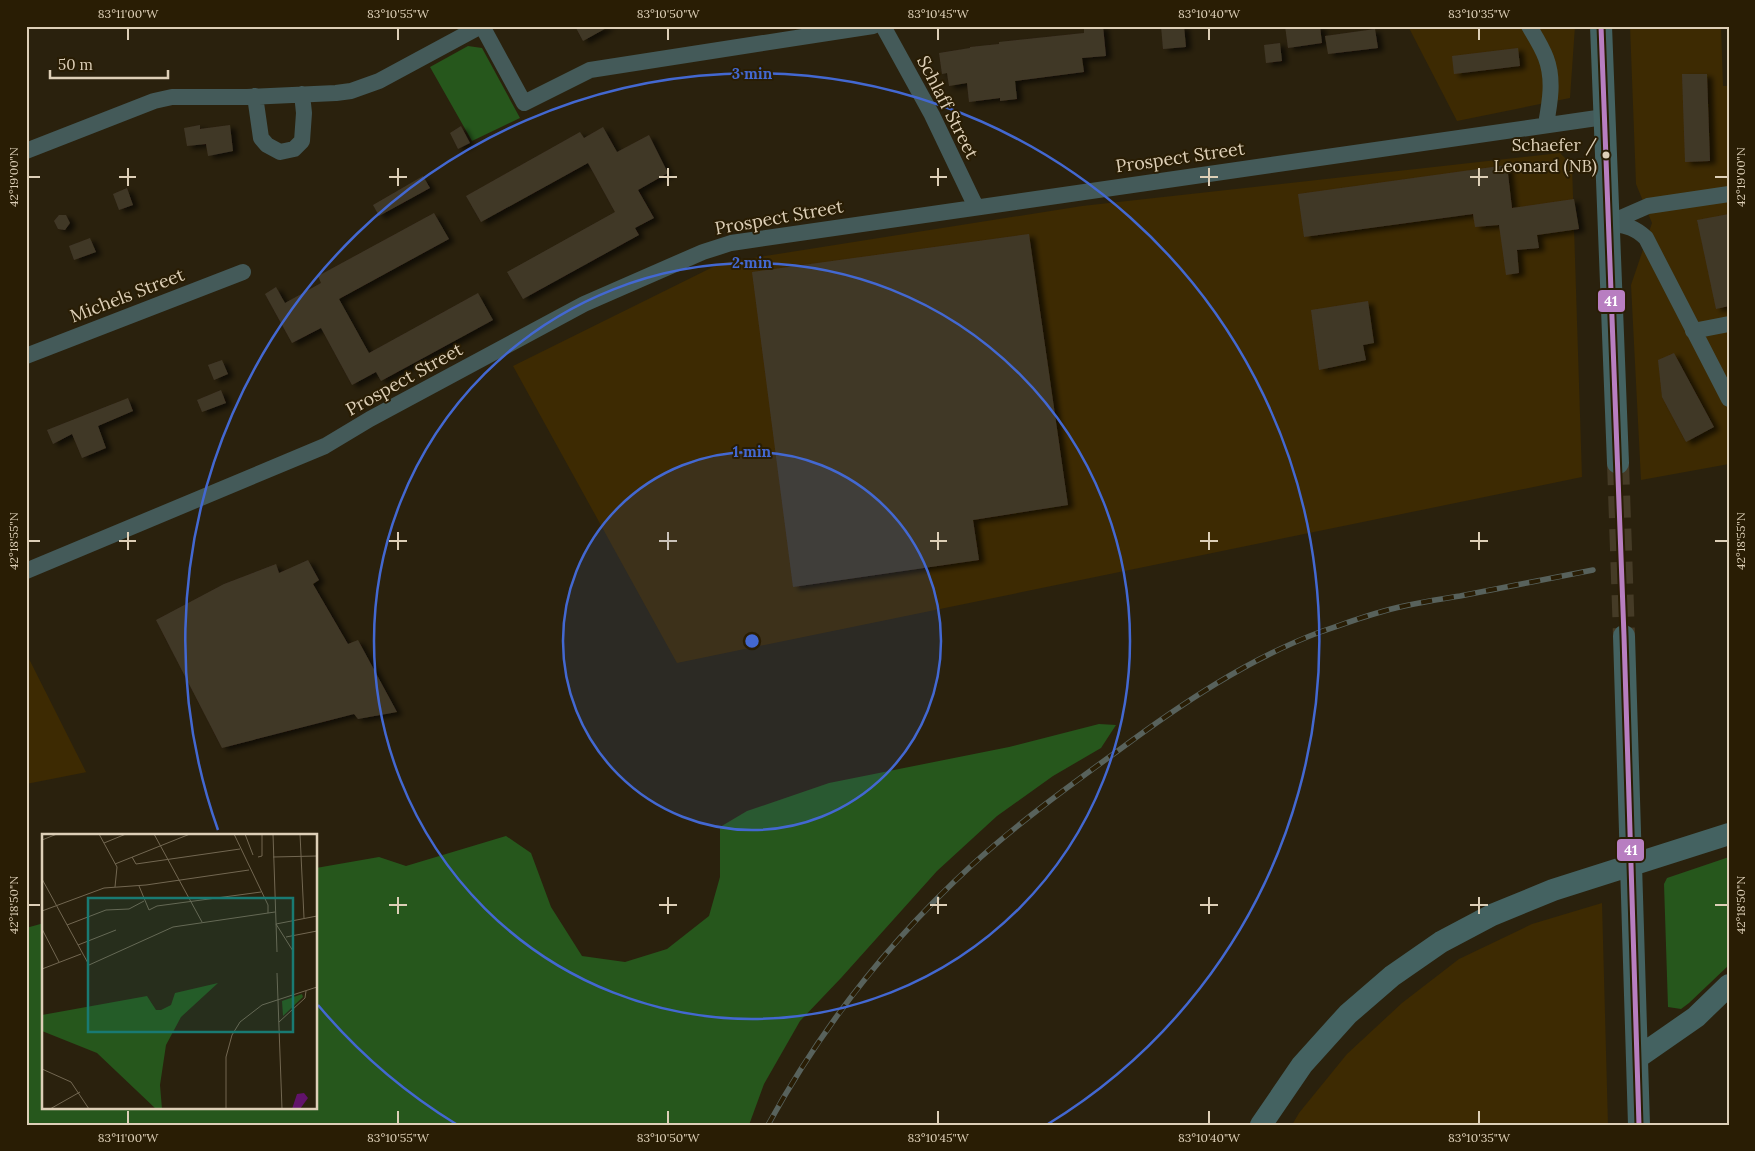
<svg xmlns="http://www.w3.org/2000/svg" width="1755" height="1151" font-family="Lora,serif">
  <defs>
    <filter id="shadow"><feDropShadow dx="5.5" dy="3" stdDeviation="2.5" flood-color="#0009"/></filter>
  </defs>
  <rect width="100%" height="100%" fill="#2a210d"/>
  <!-- built -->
  <path fill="#3d2a02" d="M1408,26H1575L1570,98L1457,121Z
    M1630,26H1721L1723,86H1729V464L1641,480L1631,285L1652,223L1636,184Z
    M1560,153L1572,165L1582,477L677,663L513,366L721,263L1082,206Z
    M26,653L86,772H87L26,784Z
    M1602,903L1608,1125H1292L1299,1113L1347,1054L1402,1003L1459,959L1532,924Z"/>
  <!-- green -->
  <path fill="#26571c" d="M468,46L482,48L520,118L472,141L430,67Z
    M1099,724L1116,725L1101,748L1053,776L997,816L937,871L841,978L800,1021L764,1084L749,1125H26V928L44,923V1107H316V868L379,857L406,866L506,836L531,853L551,907L582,956L625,962L667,949L709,916L720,877V827L747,811L829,783L1009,747Z
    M1729,857V965L1689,1003L1681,1009L1668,1007L1664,884L1667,878Z"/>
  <!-- building -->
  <path fill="#413728" filter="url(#shadow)" d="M575,26H610L583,41Z
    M1084,26H1103L1106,56L1082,58L1084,72L1015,81L1017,99L1000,101V98L969,102L967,83L949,86L947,73L942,74L939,53L970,48V47L999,44V42L1084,33Z
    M1161,26H1184L1186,47L1163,49Z
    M1285,26H1320L1322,43L1288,48Z
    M1375,29L1378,48L1328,54L1325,36Z
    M1280,43L1282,61L1266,63L1264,45Z
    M1518,48L1520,66L1454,74L1452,56Z
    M1682,74H1707L1710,161L1685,162Z
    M200,125V129L230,125L233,151L208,156L206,144L187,146L184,128Z
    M461,126L470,143L458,149L450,133Z
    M603,127L617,152L649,135L668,173L638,190L654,218L635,228L639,235L523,299L507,272L615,212L588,163L481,222L466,196L580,132L584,138Z
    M1507,165L1512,208L1574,199L1579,229L1537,235L1539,248L1517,250L1519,273L1506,275L1499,225L1475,227L1473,214L1304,237L1298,194Z
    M423,176L430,188L379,216L373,205Z
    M127,188L133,205L119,210L113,194Z
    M434,213L449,239L339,299L369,353L478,293L493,320L381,381L376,372L352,385L321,328L292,343L265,294L276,287L285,303L321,283L318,276Z
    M1729,214V306L1716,309L1697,220Z
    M59,215H66L70,223L65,230L58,229L54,221Z
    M1029,234L1068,505L973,520L979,560L793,587L752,272Z
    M90,238L96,252L74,260L69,246Z
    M1368,301L1374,343L1363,345L1366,360L1319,370L1311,310Z
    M1674,353L1714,427L1686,442L1662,397L1658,360Z
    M222,360L228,374L214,380L208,365Z
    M221,390L226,403L202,412L197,400Z
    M128,398L133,411L98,426L106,448L82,458L72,434L53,444L47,430Z
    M308,560L319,580L313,584L348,644L358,640L397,712L358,719L354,714L222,748L156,620L224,584L276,564L279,573Z"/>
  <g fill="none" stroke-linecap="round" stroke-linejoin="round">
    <!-- secondary-tunnel -->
    <path stroke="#453b26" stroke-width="22" stroke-dasharray="22 11" stroke-linecap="butt" d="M1618,463L1624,636"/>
    <!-- minor -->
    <path stroke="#445a59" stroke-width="16" d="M482,26L524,103L590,70L873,26
      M883,26L932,115L976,207
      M1529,26C1535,36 1542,47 1546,58C1554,79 1550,102 1546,124
      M255,96L261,138L267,145L280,152L294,149L302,141L304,113L302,94
      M26,151L154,101L172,97H247L336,93L351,91L379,81L481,26
      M1609,223C1626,226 1633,226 1646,238L1729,399
      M1609,223L1648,206L1729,194
      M1693,331L1729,324
      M26,356L243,272
      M26,571L325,446L370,419L584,304L703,252L731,243L1604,117"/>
    <!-- secondary -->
    <path stroke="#446261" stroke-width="22" d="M1601,26L1618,463
      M1624,636L1639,1125
      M1637,1058L1696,1017L1729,985
      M1261,1125L1302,1065L1348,1014L1392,976L1441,942L1492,915L1553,890L1729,834"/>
    <defs>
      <path id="rail" d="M768,1125C821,1028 891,939 972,865C1018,823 1069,786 1119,750C1181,704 1248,659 1320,632C1341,625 1362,617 1384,611C1409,604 1435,600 1460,596C1504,587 1549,579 1593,570"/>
    </defs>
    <!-- rail casing -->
    <use href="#rail" stroke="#58625c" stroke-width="5.5"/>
    <!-- rail -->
    <use href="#rail" stroke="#291d04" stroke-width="4" stroke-dasharray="11" stroke-linecap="butt"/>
    <defs>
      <path id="bus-1" d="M1601,26L1624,636L1639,1125"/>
    </defs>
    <!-- bus-1 casing -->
    <use href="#bus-1" stroke="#291d04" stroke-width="9"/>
    <!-- bus-1 -->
    <use href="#bus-1" stroke="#b87ec1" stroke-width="5"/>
  </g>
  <!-- ticks -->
  <path fill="none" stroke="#ddcfb7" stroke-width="2" d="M128,28V40M398,28V40M668,28V40M938,28V40M1209,28V40M1479,28V40M128,168V186M398,168V186M668,168V186M938,168V186M1209,168V186M1479,168V186M28,177H40M119,177H136M389,177H407M659,177H677M930,177H947M1200,177H1218M1470,177H1488M1715,177H1728M128,532V550M398,532V550M668,532V550M938,532V550M1209,532V550M1479,532V550M28,541H40M119,541H136M389,541H407M659,541H677M930,541H947M1200,541H1218M1470,541H1488M1715,541H1728M398,897V914M668,897V914M938,897V914M1209,897V914M1479,897V914M28,905H40M389,905H407M659,905H677M930,905H947M1200,905H1218M1470,905H1488M1715,905H1728M128,1111V1124M398,1111V1124M668,1111V1124M938,1111V1124M1209,1111V1124M1479,1111V1124"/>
  <!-- distance rings -->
  <circle cx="752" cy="641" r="189" fill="#4368d1" fill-opacity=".12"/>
  <g fill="none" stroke="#4368d1" stroke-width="2.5">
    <circle cx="752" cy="641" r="189"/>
    <circle cx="752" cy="641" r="378"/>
    <path d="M456 1124A567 567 0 0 1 318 1005M218 830A567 567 0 1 1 1048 1124"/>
  </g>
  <!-- markers -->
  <circle fill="#ddcfb7" stroke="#291d04" stroke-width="2" cx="1606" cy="155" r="4.5"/>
  <g text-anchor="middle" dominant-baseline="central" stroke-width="4" stroke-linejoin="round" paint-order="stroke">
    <!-- bus labels -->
    <g font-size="17" fill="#ddcfb7" stroke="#291d04" text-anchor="end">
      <text x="1597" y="145">Schaefer /<tspan x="1597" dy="21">Leonard (NB)</tspan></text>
    </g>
    <!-- street labels -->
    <g font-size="18" fill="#ddcfb7" stroke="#291d04">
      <text transform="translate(948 107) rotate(63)">Schlaff Street</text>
      <text transform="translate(1180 157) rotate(-8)">Prospect Street</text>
      <text transform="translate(779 217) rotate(-10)">Prospect Street</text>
      <text transform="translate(127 295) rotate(-21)">Michels Street</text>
      <text transform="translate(404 379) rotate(-29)">Prospect Street</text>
    </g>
  </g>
  <!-- overview -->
  <g transform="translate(42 834)">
    <rect width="275" height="275" fill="#2a210d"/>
    <path d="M176,149L139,183L124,211L118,251L120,275H114L55,219L0,197V181L105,162L114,176H119L129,171L133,159ZM260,160L261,163L241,182L240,167Z" fill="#26571c"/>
    <path d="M262,259L266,264L258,275H250L255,260Z" fill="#62136b"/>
    <path fill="none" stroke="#726751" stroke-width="1" d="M57,0L75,33L73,53M112,0L160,88M192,0L226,71V79M203,0L211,21M231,0L235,118M258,0L262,84M0,6L15,0M62,9L84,0M90,23L94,30L198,15M216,23L220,22V0M231,23L275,22M73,30L148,0M0,45L47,131L131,93L233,78M97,52L107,76L115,72L219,58M0,77L62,54L104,51L207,36M234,90L275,82M234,90L251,117M25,91L64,76L87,75L102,67M0,95L17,128M244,103L275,97M36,111L74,96M0,135L39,120M235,139L240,275M237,188L263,164L264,157M0,235L29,248L47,275M8,275L38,258M184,275V223L190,201L198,188L220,171L275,153"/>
    <path fill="#197a72" fill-opacity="0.15" stroke="#197a72" stroke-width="2.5" d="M46,64H251V198H46Z"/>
    <rect width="275" height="275" fill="none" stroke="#ddcfb7" stroke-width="2.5"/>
  </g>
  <circle cx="752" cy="641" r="8" fill="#4368d1" stroke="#291d04" stroke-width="2.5"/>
  <g font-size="15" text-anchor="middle" font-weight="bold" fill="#4368d1" stroke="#291d04" stroke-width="4" stroke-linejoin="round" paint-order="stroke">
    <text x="752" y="79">3 min</text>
    <text x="752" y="268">2 min</text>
    <text x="752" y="457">1 min</text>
  </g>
  <g stroke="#291d04" stroke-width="2">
    <rect x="1597" y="289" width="29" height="24" rx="5" fill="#b87ec1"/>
    <rect x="1616" y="838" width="29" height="24" rx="5" fill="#b87ec1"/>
  </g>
  <g font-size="14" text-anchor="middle" font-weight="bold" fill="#fff">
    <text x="1611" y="306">41</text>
    <text x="1631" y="855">41</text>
  </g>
  <!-- border -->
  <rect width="1755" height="1151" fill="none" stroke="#291d04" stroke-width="55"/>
  <!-- scale -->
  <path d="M50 70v8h118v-8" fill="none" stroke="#ddcfb7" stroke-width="2.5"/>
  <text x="58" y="70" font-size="15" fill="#ddcfb7" stroke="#291d04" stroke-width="4" paint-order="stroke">50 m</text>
  <rect x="28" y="28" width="1700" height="1096" fill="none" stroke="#ddcfb7" stroke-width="2"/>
  <g font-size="12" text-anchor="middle" fill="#ddcfb7">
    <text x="128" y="18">83°11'00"W</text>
    <text x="398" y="18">83°10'55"W</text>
    <text x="668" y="18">83°10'50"W</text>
    <text x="938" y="18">83°10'45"W</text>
    <text x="1209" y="18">83°10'40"W</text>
    <text x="1479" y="18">83°10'35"W</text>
    <text transform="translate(14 177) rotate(-90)" y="4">42°19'00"N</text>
    <text transform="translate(1741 177) rotate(-90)" y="4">42°19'00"N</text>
    <text transform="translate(14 541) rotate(-90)" y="4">42°18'55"N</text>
    <text transform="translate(1741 541) rotate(-90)" y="4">42°18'55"N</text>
    <text transform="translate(14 905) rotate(-90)" y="4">42°18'50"N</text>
    <text transform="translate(1741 905) rotate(-90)" y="4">42°18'50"N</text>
    <text x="128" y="1142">83°11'00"W</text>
    <text x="398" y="1142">83°10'55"W</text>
    <text x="668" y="1142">83°10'50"W</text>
    <text x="938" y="1142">83°10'45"W</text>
    <text x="1209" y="1142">83°10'40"W</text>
    <text x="1479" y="1142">83°10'35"W</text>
  </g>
</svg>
